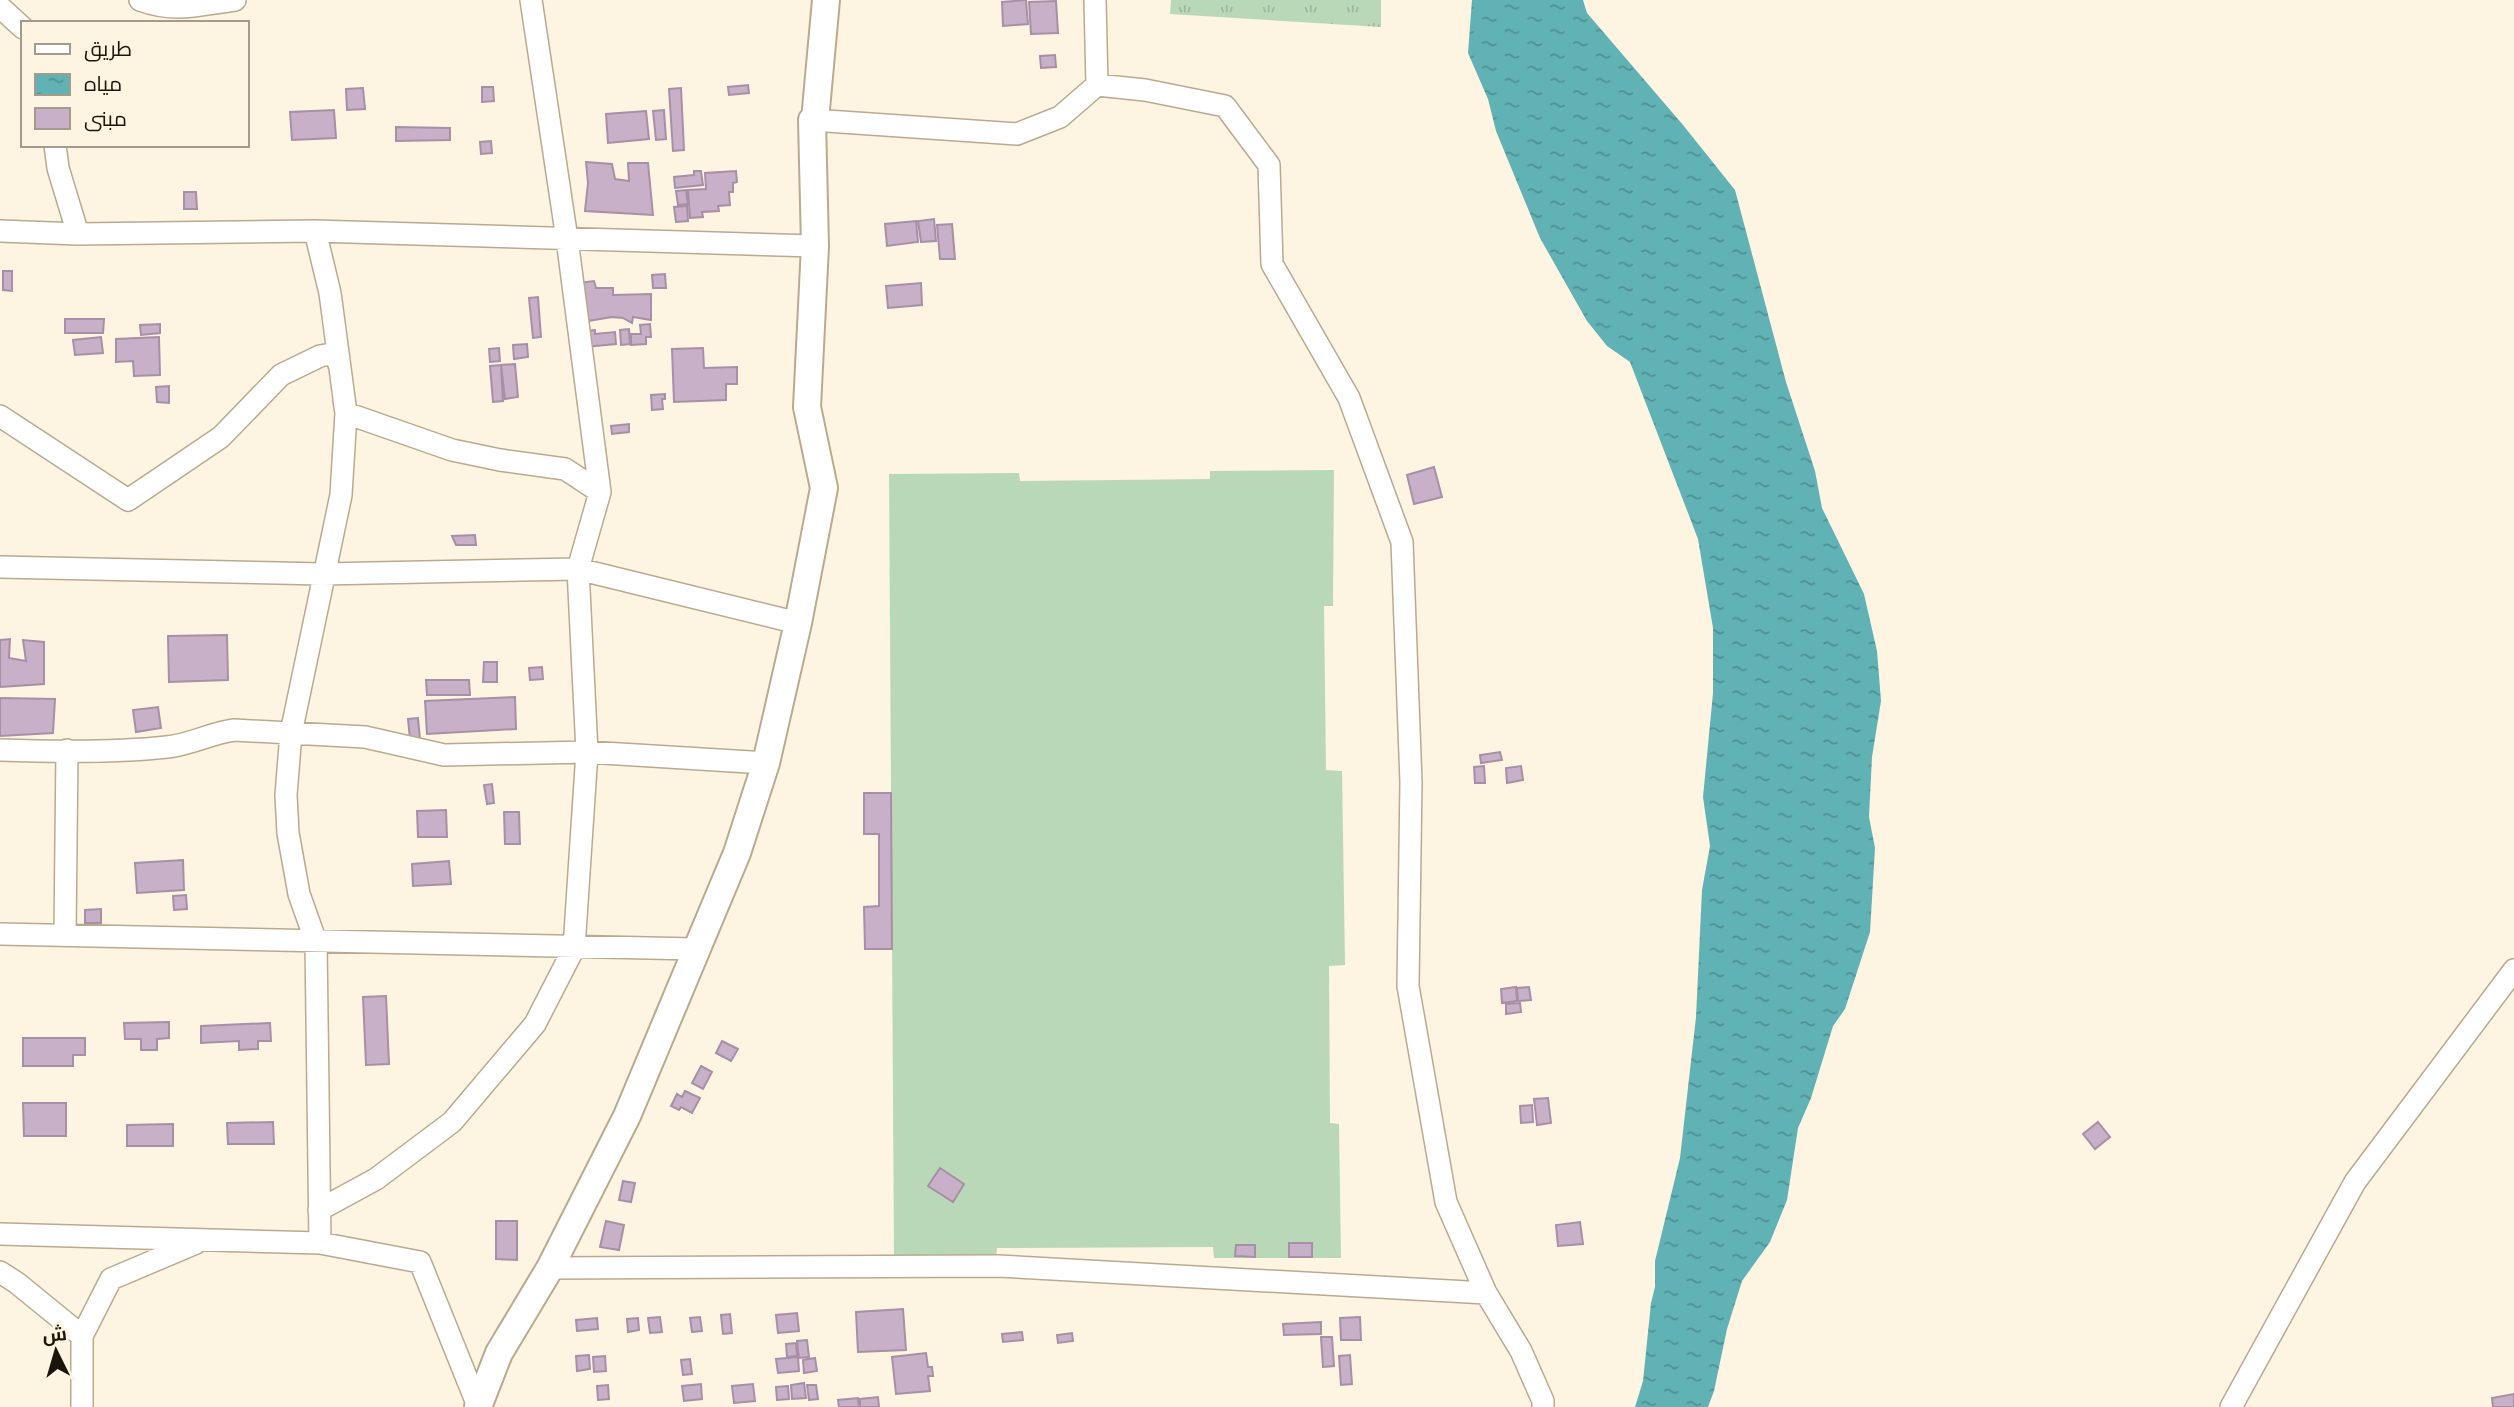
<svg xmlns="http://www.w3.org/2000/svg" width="2514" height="1407" font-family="'Roboto Condensed',Cairo,sans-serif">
  <defs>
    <pattern id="park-tufts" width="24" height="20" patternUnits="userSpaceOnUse" patternTransform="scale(1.75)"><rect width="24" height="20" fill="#b9d8b8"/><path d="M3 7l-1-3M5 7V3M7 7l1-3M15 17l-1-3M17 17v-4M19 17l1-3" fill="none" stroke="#9eb89d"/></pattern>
    <pattern id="water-ripples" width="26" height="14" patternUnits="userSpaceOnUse" patternTransform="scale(1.75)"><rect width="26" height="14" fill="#61b2b5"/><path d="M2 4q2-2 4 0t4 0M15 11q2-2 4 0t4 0" fill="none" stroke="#4f9091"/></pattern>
  </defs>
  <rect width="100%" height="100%" fill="#fef4e2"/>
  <!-- grass -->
  <path fill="#b9d8b8" d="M1334,470L1333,606H1324L1326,770L1342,771L1345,965L1329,966L1330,1123L1339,1124L1341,1258H1214L1213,1247L997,1248L996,1257H894L889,474L1019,473L1020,481L1210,479V471Z"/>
  <!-- park -->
  <path fill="url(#park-tufts)" d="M1171,0H1381V27L1170,14Z"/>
  <!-- water -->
  <path fill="url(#water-ripples)" d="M1472,0H1583L1587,13L1683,125L1735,190L1786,382L1815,471L1822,508L1864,594L1877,651L1881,701L1872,757L1869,817L1875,848L1870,932L1845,1009L1833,1026L1811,1098L1798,1128L1787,1200L1770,1242L1742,1281L1727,1329L1714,1391L1708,1407H1635L1643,1381L1651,1303L1655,1287V1261L1680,1158L1696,1017L1702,890L1710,846L1703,797L1713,693V628L1698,539L1630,362L1607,346L1587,321L1540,238L1496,131L1488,99L1468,53Z"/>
  <!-- building -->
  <path fill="#c8b0c8" stroke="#a78fa6" stroke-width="2" d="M1026,0L1028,24L1003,26L1002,2Z
    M1056,1L1058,33L1031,34L1029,2Z
    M1055,55L1056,67L1041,68L1040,56Z
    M748,85L749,93L729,95L728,87Z
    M482,87H493L494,101L482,102Z
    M363,88L365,109L347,110L346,89Z
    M681,88L684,150L673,151L669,89Z
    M334,110L336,138L292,140L290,112Z
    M664,110L666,139L656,140L653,111Z
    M646,111L649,139L608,143L606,114Z
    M396,127L450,128V140L396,141Z
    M491,141L492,153L481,154L480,142Z
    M586,162L612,164L615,179L629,181L628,163H648L653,215L585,211L588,183Z
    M694,171H701L703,185L675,188L674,177L694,175Z
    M736,171L737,182L733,183V192H729L730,205L718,206L719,211L702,212L703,217L690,218L688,190L706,189L705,173Z
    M686,190L688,204L678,205L676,191Z
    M184,192H196L197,209H184Z
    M687,206L688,221L676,222L674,207Z
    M934,219L936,241L921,242L918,221Z
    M916,221L918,242L887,246L885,224Z
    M952,224L955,259H940L937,225Z
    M3,271H12V291L3,290Z
    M665,274L666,288H653L652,275Z
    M594,281L596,288H613V295L651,294V320L633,317L632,323L623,318L612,317L582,322L578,283Z
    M921,283L922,305L888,308L886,286Z
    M538,297L541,337L533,338L529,298Z
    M65,319H104L103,333H65Z
    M160,324V333L141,335L140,325Z
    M650,324L651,337H646V344L631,345V334H641L640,325Z
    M629,329L630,344L621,345L620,330Z
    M595,330V334L615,332L616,344L585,347L584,331Z
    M101,337L103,353L75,355L73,340Z
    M159,337L160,375L134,376L133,361L116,362V339Z
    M527,344L528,357L514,359L513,345Z
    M499,348L500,361L490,362L489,349Z
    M703,348L704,368L737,367V384H726V400L674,402L672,349Z
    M515,364L518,397L505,399L501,365Z
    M501,365L503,401L493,402L490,366Z
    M169,386V403L157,402L156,387Z
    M665,394V399H662L663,409L652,410L651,395Z
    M629,424V432L612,434L611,426Z
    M1434,467L1442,497L1414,504L1407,475Z
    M475,535L476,545H456L452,536Z
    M227,635L228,680L169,682L168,636Z
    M10,639L9,658L26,661L23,640L44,642V684L0,687V640Z
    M484,662H497V682H483Z
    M542,667L543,679L530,680L529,668Z
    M426,680H469L470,695H427Z
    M515,697L516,729L427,734L425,701Z
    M0,698L55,699L53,733L0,736Z
    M158,707L161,728L136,732L133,710Z
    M418,718L420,739H410L408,719Z
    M1500,752L1502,760L1481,763L1480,755Z
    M1484,766L1485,783H1475L1474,767Z
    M1521,766L1523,780L1507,783L1506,768Z
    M492,784L494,803L487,804L484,785Z
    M864,793H891L892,949H865L864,907L879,906V834H864Z
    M446,810L447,837H418L417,811Z
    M504,812H519L520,844H505Z
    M183,860L184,890L137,893L135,863Z
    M449,861L451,884L413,886L412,864Z
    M186,895L187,909L174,910L173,896Z
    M101,909V923H85V910Z
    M1516,987L1517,1001L1502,1003L1501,989Z
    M1529,987L1531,1000L1518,1001L1517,988Z
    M386,996L389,1064L366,1065L363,997Z
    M1520,1003L1521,1012L1506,1014V1004Z
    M169,1022V1038L157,1039V1050H141V1039H125L124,1023Z
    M270,1023L271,1041H258V1049L239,1050V1041L201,1043V1026Z
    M23,1038H85V1055H73V1066H23Z
    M722,1041L738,1049L731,1061L716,1053Z
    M701,1066L712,1072L703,1089L692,1083Z
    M685,1091L700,1098L692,1113L681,1107L679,1110L671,1106L677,1094L682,1097Z
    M1548,1098L1551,1123L1537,1125L1534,1099Z
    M23,1103H66V1136H24Z
    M1532,1105L1533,1122L1521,1123L1520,1106Z
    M273,1122L274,1144H228L227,1123Z
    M2098,1122L2110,1137L2095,1149L2083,1134Z
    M173,1124V1146H127V1125Z
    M940,1168L964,1184L953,1202L928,1186Z
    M623,1181L635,1183L631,1202L619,1200Z
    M496,1221H517V1260L496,1259Z
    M606,1221L624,1225L619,1250L600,1247Z
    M1580,1222L1583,1244L1558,1246L1556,1225Z
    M1289,1243H1312V1257H1289Z
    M1236,1245H1255V1257L1235,1256Z
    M903,1309L906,1350L858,1352L856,1312Z
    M797,1313L799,1331L778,1333L776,1315Z
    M730,1314L732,1333L723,1334L721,1315Z
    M660,1317L662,1332L650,1333L648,1318Z
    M700,1317L702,1331L692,1332L690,1318Z
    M1360,1317L1361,1340H1341L1340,1318Z
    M597,1318L598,1329L577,1331L576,1320Z
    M638,1318L639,1330L628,1332L627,1319Z
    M1321,1322V1334L1284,1335L1283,1324Z
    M1022,1332L1023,1340L1003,1342L1002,1334Z
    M1072,1333L1073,1341L1058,1343L1057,1335Z
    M1321,1337H1332L1334,1366L1323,1367Z
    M807,1340L809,1357L799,1358L797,1341Z
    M796,1343L797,1356L787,1357L786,1344Z
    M926,1353L928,1367H932L933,1376H928L930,1391L896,1394L892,1357Z
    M589,1355L590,1369L577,1371L576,1356Z
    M1350,1355L1352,1384L1341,1385L1339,1356Z
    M605,1356L606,1371L594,1372L593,1357Z
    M798,1357L799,1371L778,1373L776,1359Z
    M815,1358L817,1371L804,1373L803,1360Z
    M690,1359L692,1374L683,1375L681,1360Z
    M804,1383L806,1398L792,1399L791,1385Z
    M701,1384L702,1399L684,1401L682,1386Z
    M753,1384L755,1401L734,1403L732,1386Z
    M608,1385L609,1399L598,1400L597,1386Z
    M807,1385H816L818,1399L809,1400Z
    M788,1386L789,1399L777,1400L776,1387Z
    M2514,1394V1407H2493L2492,1398Z
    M878,1397L879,1407H860V1399Z
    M858,1398L859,1407H839L838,1400Z"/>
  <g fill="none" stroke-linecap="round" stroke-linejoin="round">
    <defs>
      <path id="minor" d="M140,0C176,13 198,5 235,0
        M0,7L23,28
        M1097,85L1145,90L1225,106L1269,165L1272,264L1349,398L1402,542L1411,782L1408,986L1446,1202L1486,1293L1521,1351L1543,1401V1407
        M812,120L1017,134L1060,117L1097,85L1095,0
        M55,145L58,168L78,234
        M0,231L78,234L315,231L815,246
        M315,231L330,293L346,413L341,495L291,733L286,795L288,833L299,894L316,942L320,1243
        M344,400L346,413L452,450L500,460L565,469L600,492
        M0,416L128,500L221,437L281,375L320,356L337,353L339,365
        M0,567L322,574L578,569L798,623
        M0,750C55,752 112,753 167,747C190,745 211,733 234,730L365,737L444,755L587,752L766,763
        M0,934L696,949
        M65,935L67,750
        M319,1210L376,1179L452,1122L535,1024L574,948L587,752L578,569L600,492L567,239L531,0
        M0,1234L320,1243L420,1262L478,1406
        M550,1268L998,1266L1486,1293
        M0,1272L17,1283L82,1336V1407
        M82,1336L111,1279L196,1243
        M2231,1407L2355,1182L2514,970"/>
      <path id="tertiary" d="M478,1407L499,1353L550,1268L627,1116L737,853L766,763L798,623L824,488L807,407L815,246L812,120H815L826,0"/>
    </defs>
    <!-- minor casing -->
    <use href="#minor" stroke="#b9aa8d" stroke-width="24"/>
    <!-- tertiary casing -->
    <use href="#tertiary" stroke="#b9aa8d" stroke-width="30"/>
    <!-- minor -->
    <use href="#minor" stroke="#fff" stroke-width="21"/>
    <!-- tertiary -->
    <use href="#tertiary" stroke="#fff" stroke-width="26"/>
  </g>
  <!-- legend -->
  <rect x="21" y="21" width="228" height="126" fill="#fef4e2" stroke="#a39b8c" stroke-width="2"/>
  <rect x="35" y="44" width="35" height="10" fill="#ffffff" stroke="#a39b8c" stroke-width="2"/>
  <text x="84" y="56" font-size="21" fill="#1b150b">طريق</text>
  <rect x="35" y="74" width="35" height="21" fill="url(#water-ripples)" stroke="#a39b8c" stroke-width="2"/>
  <text x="84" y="91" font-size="21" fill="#1b150b">مياه</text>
  <rect x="35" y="108" width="35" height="21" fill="#c8b0c8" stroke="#a39b8c" stroke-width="2"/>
  <text x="84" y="126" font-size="21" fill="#1b150b">مبنى</text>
  <!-- north arrow -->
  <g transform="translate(56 1351) rotate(355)" stroke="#fef4e2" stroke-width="5" paint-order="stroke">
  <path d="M0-5L12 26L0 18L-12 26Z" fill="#1b150b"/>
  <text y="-10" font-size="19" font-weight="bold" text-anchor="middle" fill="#1b150b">ش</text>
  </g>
</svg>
